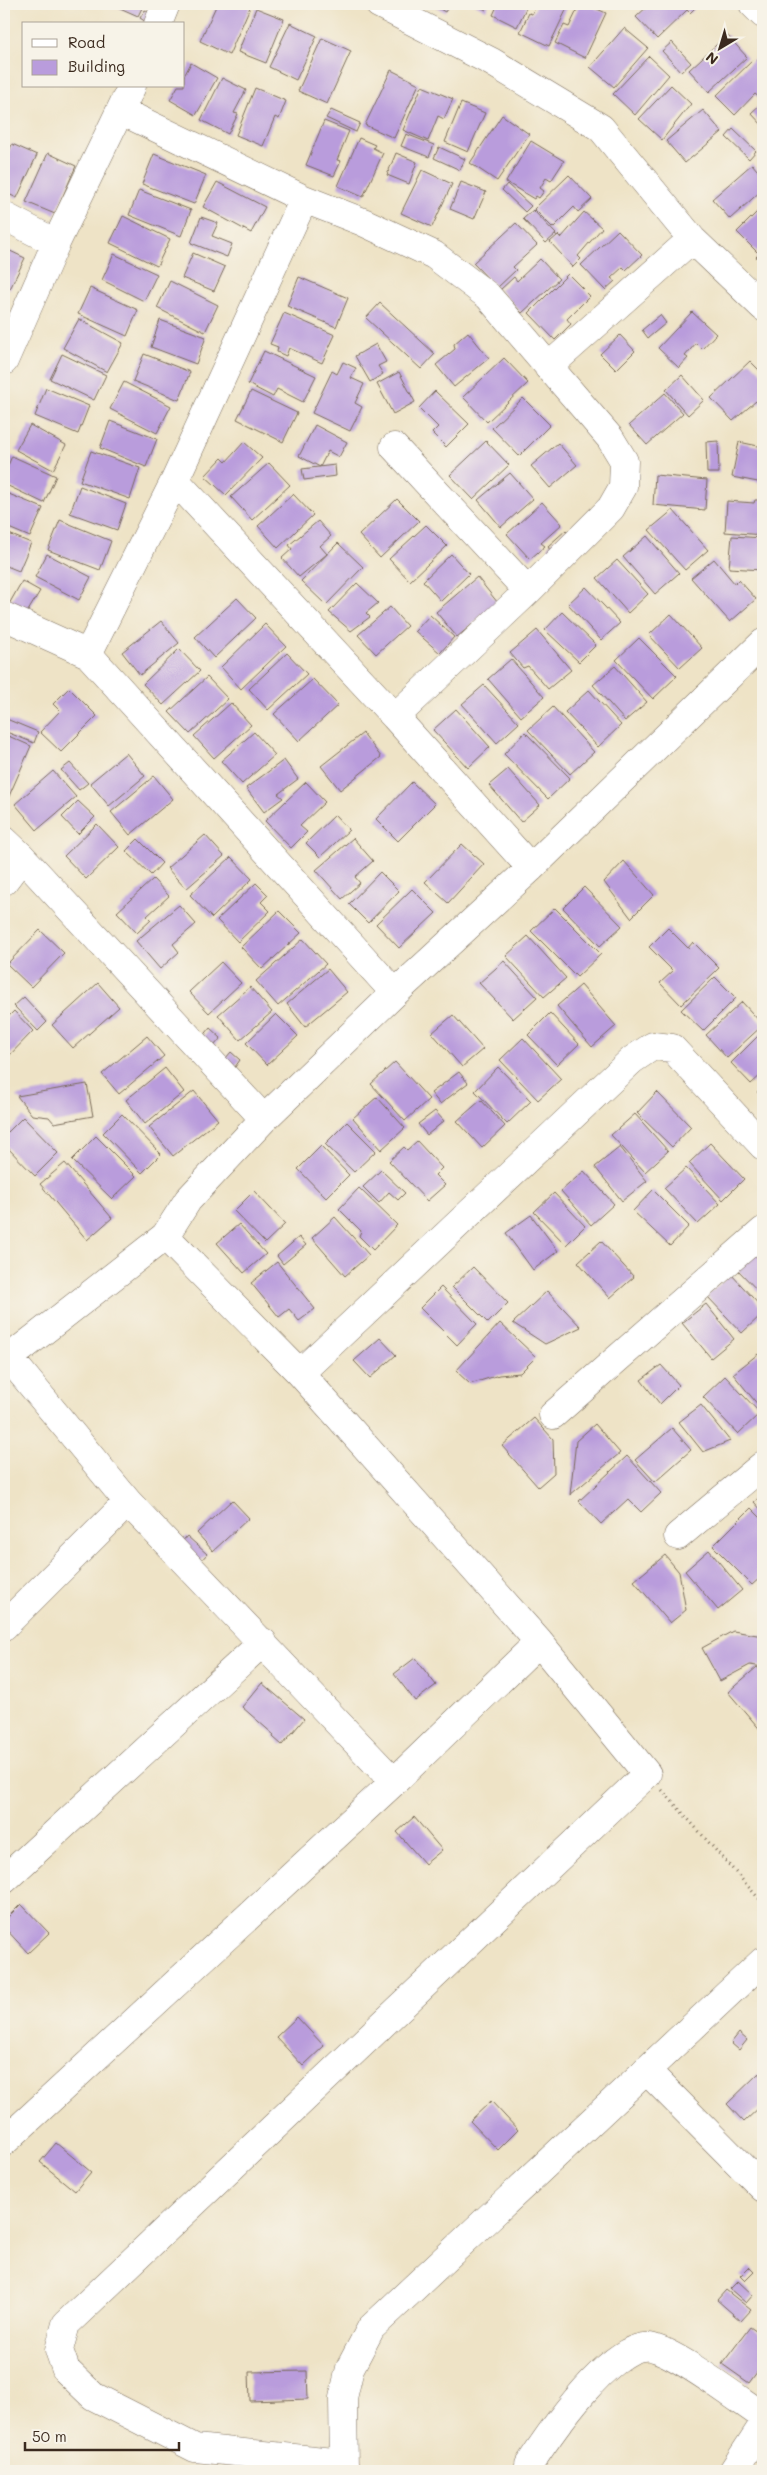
<svg xmlns="http://www.w3.org/2000/svg" width="767" height="2475" font-family="Mali,sans-serif">
  <rect width="100%" height="100%" fill="#f7f3e8"/>
  <filter id="ink" filterUnits="userSpaceOnUse"><feTurbulence type="fractalNoise" baseFrequency=".02" numOctaves="2"/><feDisplacementMap in="SourceGraphic" scale="10" xChannelSelector="R" yChannelSelector="G"/><feConvolveMatrix kernelMatrix="1 2 1 2 8 2 1 2 1" color-interpolation-filters="sRGB"/></filter>
  <filter id="wash" filterUnits="userSpaceOnUse"><feTurbulence type="fractalNoise" baseFrequency=".0096" numOctaves="4" result="noise"/><feDisplacementMap in="SourceGraphic" scale="20" xChannelSelector="R" yChannelSelector="G"/><feGaussianBlur stdDeviation="1.12" result="paint"/><feColorMatrix in="noise" values="0 0 0 0 0 0 0 0 0 0 0 0 0 0 0 0 0 1.4 0 .05"/><feComposite in="paint" operator="in"/></filter>
  <g filter="url(#wash)">
    <rect width="100%" height="100%" fill="#eee3c6"/>
    <g id="blocks">
      <!-- building -->
      <path fill="#b99cdc" d="M111,4H144L138,16Z
        M217,4L251,5L229,55L200,41Z
        M431,4H450L445,12Z
        M475,4H489L486,10Z
        M498,4H528L517,27L493,15Z
        M537,4H569L549,46L520,32L529,13L532,14Z
        M580,4H586L606,13L585,58L555,43L564,25L569,27Z
        M650,4H699L690,13L687,10L657,39L636,17Z
        M256,8L284,19L266,63L238,52Z
        M145,10L155,16L149,24L140,18Z
        M290,23L317,36L296,80L269,67Z
        M624,28L648,48L614,87L590,67Z
        M727,35L747,57L709,92L689,70Z
        M322,38L351,51L327,104L298,91Z
        M672,42L691,63L681,72L662,51Z
        M649,56L669,75L635,115L613,94Z
        M755,58L763,66V95L760,98L755,94L735,115L716,96Z
        M191,63L217,78L196,115L170,100L178,86H184V76Z
        M391,70L419,84L394,138L365,125Z
        M222,78L246,90L234,113L238,114L228,134L201,120Z
        M671,85L691,104L662,140L639,119Z
        M422,86L453,99L444,119L438,116L428,141L403,130Z
        M255,88L286,101L279,119L275,117L263,146L236,135Z
        M763,102V126L751,113Z
        M461,103L485,113L468,152L445,142Z
        M331,110L360,123L356,132L326,118Z
        M703,110L722,132L685,163L666,141Z
        M502,115L529,134L497,181L470,163Z
        M324,121L349,131L337,160L341,161L334,176L306,165Z
        M733,129L756,151L749,159L726,137Z
        M406,134L434,145L429,157L401,146Z
        M359,138L375,145L373,148L383,153L363,197L338,186Z
        M531,141L564,161L551,181L546,178L540,188L544,191L539,198L536,196L534,199L506,182Z
        M12,144L37,155L17,198L4,192V163Z
        M439,147L465,159L460,170L434,158Z
        M48,153L76,166L55,214L26,202Z
        M396,153L417,162L409,184L387,175Z
        M154,154L206,175L194,204L142,184Z
        M752,164L763,177V189L730,219L712,199Z
        M422,170L452,184L432,227L401,213Z
        M569,175L592,199L578,212L574,207L553,228L534,209Z
        M217,182L265,207L251,233L203,207Z
        M461,182L486,192L474,219L450,209Z
        M507,184L531,206L525,212L502,190Z
        M139,190L191,210L181,236L129,215Z
        M763,206V245L757,252L737,232Z
        M533,210L556,234L546,243L523,219Z
        M584,212L602,228L578,256L581,259L573,267L550,242L558,235L561,238Z
        M123,216L170,239L157,266L110,243Z
        M201,217L218,223L212,236L232,244L227,257L191,243Z
        M516,223L537,245L513,267L516,270L497,288L473,263Z
        M618,230L642,255L626,270L623,267L611,278L615,281L605,290L581,265Z
        M6,249L25,258L10,289L4,285V250Z
        M763,250V264L756,257Z
        M193,253L225,267L214,291L182,278Z
        M114,254L157,274L144,301L102,280Z
        M540,259L559,279L522,313L500,290L514,277L517,281Z
        M568,274L590,296L567,319L571,324L555,340L529,313Z
        M299,277L348,298L336,327L287,306Z
        M170,281L218,305L205,332L157,308Z
        M90,288L138,310L127,336L78,314Z
        M380,303L435,354L421,369L366,318Z
        M692,312L716,334L702,349L696,343L685,356L688,358L679,368L658,348Z
        M284,313L335,335L322,363L289,348L286,356L277,352L278,347L270,344Z
        M660,315L666,323L648,338L642,330Z
        M79,319L123,343L107,372L63,348Z
        M160,320L206,337L196,364L151,347Z
        M468,332L489,358L454,387L436,365L455,349L454,344Z
        M620,335L635,351L616,370L600,354Z
        M376,344L386,362L378,366L383,374L370,382L355,356Z
        M264,351L316,376L303,402L277,389L273,397L248,384Z
        M62,354L106,375L94,400L50,379Z
        M144,354L190,372L179,400L133,381Z
        M504,358L528,383L487,422L463,397Z
        M750,361L763,374V401L759,405L756,401L733,421L711,398Z
        M343,362L356,368L351,378L364,384L355,403L362,407L350,431L312,413L332,371L337,374Z
        M399,372L415,402L393,414L377,384Z
        M682,375L704,400L688,415L666,390Z
        M124,382L171,406L157,433L110,409Z
        M46,388L89,406L78,434L35,416Z
        M251,391L297,413L283,442L237,419Z
        M435,391L469,424L446,447L432,433L438,427L419,408Z
        M665,393L683,413L647,445L629,425Z
        M523,398L550,425L519,456L492,428Z
        M110,421L157,439L146,467L100,448Z
        M30,425L66,445L53,470L16,450Z
        M315,425L347,442L339,457L328,451L320,467L299,456Z
        M486,441L509,465L473,499L450,475Z
        M718,441L719,473H707L706,442Z
        M244,442L262,458L226,495L205,476L222,458L226,462Z
        M739,442L763,447V483L732,477Z
        M558,443L577,465L550,488L531,466Z
        M91,451L140,468L130,499L80,481Z
        M12,456L56,476L44,503L4,484V475Z
        M269,463L290,485L252,520L231,497Z
        M335,465L336,476L304,480L302,469Z
        M510,473L533,499L501,527L478,500Z
        M655,475L707,480L705,510L653,505Z
        M80,486L126,504L117,530L70,513Z
        M4,492L43,508L30,537L4,526Z
        M293,494L313,515L278,548L258,526Z
        M397,499L419,521L380,558L359,535Z
        M755,500H763V535L725,532L727,501L754,503Z
        M542,502L562,524L541,543L545,546L530,559L507,534Z
        M673,510L708,550L685,570L649,530Z
        M60,520L111,541L100,570L48,550Z
        M318,521L331,536L320,546L327,554L299,577L282,558L292,549L289,545Z
        M426,525L447,546L410,581L389,559Z
        M566,530L573,538L552,556L548,546Z
        M4,532L31,543L19,571L4,565Z
        M647,536L679,573L655,594L623,557Z
        M732,536L763,538V570L729,568Z
        M338,543L363,567L326,605L301,581Z
        M47,554L91,577L79,600L35,577Z
        M451,554L469,574L441,601L423,581Z
        M714,559L735,584L739,580L756,599L730,622L691,578Z
        M617,560L648,594L628,613L597,578Z
        M477,577L498,603L457,637L436,612Z
        M22,581L40,591L25,616L8,606Z
        M357,583L378,603L366,613L370,617L351,631L329,612Z
        M586,587L620,623L601,640L568,604Z
        M237,598L256,618L214,658L195,637Z
        M390,607L407,626L376,654L358,635Z
        M562,612L596,645L579,662L545,630Z
        M671,614L702,648L680,668L649,635Z
        M430,615L454,637L440,653L415,631Z
        M161,621L179,643L140,675L122,652Z
        M265,624L286,646L241,689L221,667Z
        M537,630L571,670L548,689L528,666L523,668L510,653Z
        M639,638L677,676L653,699L616,660Z
        M179,649L200,671L163,705L143,684Z
        M287,653L307,674L268,710L249,689Z
        M511,659L544,697L521,717L488,679Z
        M615,666L647,702L625,721L593,685Z
        M207,677L228,699L190,734L169,712Z
        M313,679L338,705L299,741L274,714Z
        M484,685L519,723L497,743L462,704Z
        M69,688L97,716L61,752L40,732L60,711L53,704Z
        M589,690L621,725L598,747L565,712Z
        M231,703L251,725L214,758L194,736Z
        M553,707L594,752L570,774L528,730Z
        M456,709L490,747L468,768L433,730Z
        M4,718L38,732L34,743L4,731Z
        M254,732L275,755L242,784L221,761Z
        M525,732L570,778L548,799L504,754Z
        M363,733L381,757L340,790L321,766Z
        M4,734L31,746L6,803L4,802Z
        M126,753L145,776L109,806L90,783Z
        M284,760L298,779L278,794L283,798L264,812L246,788Z
        M70,763L88,783L79,790L61,770Z
        M508,769L540,805L521,822L489,785Z
        M53,771L76,797L37,830L15,804Z
        M154,776L173,799L130,835L111,812Z
        M306,782L325,802L300,826L307,832L291,848L265,821Z
        M412,782L435,804L398,841L376,819Z
        M78,801L95,817L78,834L62,817Z
        M335,815L349,830L320,857L306,843Z
        M97,824L119,847L86,879L64,856Z
        M205,835L224,856L186,889L167,868Z
        M353,838L373,861L355,877L360,883L342,899L316,870Z
        M138,839L162,863L151,875L126,851Z
        M462,844L484,864L448,903L425,882Z
        M231,857L252,879L212,918L190,895Z
        M624,861L654,895L631,918L604,882Z
        M380,872L399,891L368,923L349,904Z
        M153,879L169,896L147,916L151,920L137,933L117,912Z
        M256,883L268,895L261,902L270,911L238,942L217,920Z
        M584,887L622,926L600,946L563,908Z
        M412,889L436,913L399,948L376,924Z
        M179,905L196,924L173,944L179,952L160,969L136,941Z
        M555,908L601,954L577,977L531,931Z
        M279,911L301,933L262,969L241,947Z
        M668,928L688,948L693,942L719,968L681,1005L660,983L673,971L649,947Z
        M40,930L64,953L31,987L7,964Z
        M528,936L566,978L544,997L506,956Z
        M303,939L326,964L278,1006L256,981Z
        M504,961L537,997L513,1019L479,983Z
        M221,962L241,983L209,1013L189,992Z
        M328,969L347,992L305,1027L287,1004Z
        M715,977L736,998L703,1031L681,1010Z
        M98,983L119,1007L73,1048L52,1025Z
        M581,985L616,1026L592,1047L557,1006Z
        M250,987L272,1012L240,1040L218,1015Z
        M24,997L47,1022L38,1031L14,1006Z
        M742,1002L763,1025L727,1058L706,1035Z
        M14,1011L33,1031L4,1061V1021Z
        M550,1013L579,1044L557,1065L528,1035Z
        M276,1014L298,1036L267,1065L246,1043Z
        M453,1015L483,1049L462,1067L432,1033Z
        M210,1028L221,1038L214,1046L203,1037Z
        M763,1031V1073L751,1084L731,1063Z
        M147,1036L164,1056L119,1094L102,1074Z
        M523,1038L561,1079L538,1100L500,1060Z
        M231,1052L240,1060L235,1067L225,1059Z
        M395,1062L429,1099L405,1121L371,1084Z
        M498,1067L531,1101L507,1124L475,1091Z
        M165,1068L184,1092L145,1124L126,1100Z
        M459,1072L468,1083L440,1104L431,1093Z
        M87,1084L93,1116L54,1123L49,1117L32,1115L17,1096Z
        M763,1086V1098L757,1092Z
        M194,1091L218,1120L173,1156L149,1127Z
        M657,1092L691,1127L672,1147L637,1113Z
        M377,1097L405,1128L381,1150L353,1118Z
        M481,1100L505,1126L482,1148L457,1121Z
        M435,1111L444,1121L427,1135L418,1124Z
        M122,1114L161,1154L142,1173L103,1133Z
        M635,1114L668,1151L645,1172L611,1135Z
        M23,1117L58,1153L35,1176L4,1144V1136Z
        M347,1122L376,1151L354,1172L325,1144Z
        M96,1136L136,1176L112,1199L72,1160Z
        M417,1141L442,1168L435,1175L445,1185L427,1201L389,1161L404,1147L407,1150Z
        M710,1143L744,1179L723,1200L689,1163Z
        M321,1146L349,1175L326,1198L298,1169Z
        M620,1147L647,1181L622,1201L595,1167Z
        M65,1163L112,1218L87,1240L40,1184Z
        M686,1168L720,1204L698,1224L664,1188Z
        M381,1170L405,1193L398,1200L389,1192L379,1203L363,1187Z
        M584,1171L614,1204L591,1225L561,1191Z
        M359,1188L397,1225L373,1250L359,1236L361,1231L339,1209Z
        M653,1190L689,1226L670,1246L633,1211Z
        M254,1191L285,1224L265,1243L234,1211Z
        M554,1193L585,1226L566,1245L534,1212Z
        M531,1215L558,1251L533,1270L506,1233Z
        M335,1217L369,1255L345,1276L312,1238Z
        M239,1224L266,1254L244,1273L217,1243Z
        M299,1237L306,1245L283,1264L277,1256Z
        M601,1241L634,1277L610,1298L578,1262Z
        M760,1247L763,1251V1296L737,1269Z
        M277,1262L315,1309L299,1321L289,1309L279,1317L251,1283Z
        M473,1267L508,1303L488,1323L452,1287Z
        M731,1274L763,1309V1313L742,1333L707,1296Z
        M441,1287L477,1324L457,1345L420,1308Z
        M547,1291L581,1327L545,1344L513,1323Z
        M706,1304L734,1339L711,1358L682,1323Z
        M500,1323L536,1357L520,1373L499,1375L470,1384L456,1371Z
        M380,1338L396,1355L370,1378L354,1361Z
        M758,1354L763,1361V1411L733,1374Z
        M661,1365L679,1385L660,1404L641,1380Z
        M725,1376L760,1413L738,1434L703,1397Z
        M701,1405L730,1441L703,1452L679,1422Z
        M534,1418L553,1439L554,1473L538,1487L502,1446Z
        M595,1424L620,1453L570,1495L576,1441Z
        M672,1428L691,1450L655,1482L635,1460Z
        M627,1456L661,1493L641,1512L628,1499L601,1524L579,1501Z
        M763,1494V1512L754,1502Z
        M232,1500L249,1518L213,1551L197,1533Z
        M751,1508L763,1520V1579L761,1577L752,1585L713,1546Z
        M187,1536L207,1554L199,1563L179,1545Z
        M709,1550L742,1590L718,1610L685,1571Z
        M665,1555L679,1572L686,1610L670,1623L634,1581Z
        M733,1631L763,1636V1667L750,1665L720,1681L702,1648Z
        M415,1658L436,1685L415,1701L394,1674Z
        M757,1667L763,1674V1733L728,1692Z
        M262,1683L304,1719L282,1745L273,1737L274,1735L242,1707Z
        M414,1817L442,1850L425,1864L397,1832Z
        M21,1904L49,1933L28,1953L4,1927V1921Z
        M297,2017L324,2046L303,2066L276,2037Z
        M739,2033L747,2040L739,2050L731,2043Z
        M759,2073L763,2078V2104L744,2122L727,2104Z
        M491,2101L518,2130L498,2150L470,2121Z
        M56,2143L91,2172L75,2191L40,2162Z
        M749,2267L754,2272L745,2281L740,2276Z
        M738,2281L753,2295L746,2303L730,2289Z
        M726,2290L751,2310L741,2321L717,2300Z
        M750,2327L763,2336L760,2340L763,2343V2364L749,2383L722,2364Z
        M307,2371L308,2399L250,2401L249,2372Z"/>
    </g>
  </g>
  <g filter="url(#ink)">
    <use href="#blocks" fill-opacity="0" stroke="#7a6b59" stroke-width="1"/>
    <g fill="none" stroke-linecap="round" stroke-linejoin="round">
      <defs>
        <path id="minor" d="M379,4L492,62L601,128L692,239L763,307
          M753,4L763,14
          M158,24L166,4
          M304,199L363,222L434,255L488,296L610,438L624,461L623,487L611,508L528,591L395,717L531,868
          M4,216L56,243L4,361
          M56,243L132,86
          M548,367L692,239
          M394,447L528,591
          M175,480L395,717
          M4,616L88,654L395,993
          M88,654L175,480L304,199L121,111
          M4,840L22,857L264,1119
          M4,881L22,857
          M165,1236L188,1200L264,1119L395,993L531,868L763,643
          M10,1359L128,1502L394,1782
          M4,1362L165,1236L300,1373L539,1642L647,1774L66,2324L59,2350L66,2370L93,2396L195,2448L344,2463
          M300,1373L632,1060L653,1046L672,1048L763,1146
          M553,1415L763,1231
          M678,1536L763,1465
          M4,1626L128,1502
          M4,1880L263,1642
          M646,2070L763,2188
          M4,2142L394,1782L539,1642
          M344,2471L343,2398L350,2368L371,2328L763,1961
          M529,2471V2465C548,2436 612,2341 650,2347C675,2351 739,2400 763,2416
          M733,2471L763,2425"/>
      </defs>
      <!-- minor casing -->
      <use href="#minor" stroke="#7a6b59" stroke-width="29"/>
      <!-- path -->
      <path stroke="#7a6b59" stroke-width="3" stroke-dasharray="1 4" stroke-linecap="butt" d="M662,1790L763,1903"/>
      <!-- minor -->
      <use href="#minor" stroke="#fff" stroke-width="28"/>
    </g>
  </g>
  <!-- margin -->
  <rect width="767" height="2475" fill="none" stroke="#f7f3e8" stroke-width="20"/>
  <!-- legend -->
  <rect x="22" y="22" width="162" height="65" fill="#f7f3e8" stroke="#aca397"/>
  <rect x="32" y="39" width="25" height="8" fill="#ffffff" stroke="#aca397"/>
  <text x="68" y="48" font-size="15" fill="#3b2a1e">Road</text>
  <rect x="32" y="60" width="25" height="15" fill="#b99cdc" stroke="#aca397"/>
  <text x="68" y="72" font-size="15" fill="#3b2a1e">Building</text>
  <!-- north arrow -->
  <g transform="translate(720 48) rotate(218)" stroke="#f7f3e8" stroke-width="4" paint-order="stroke">
  <path d="M0-4L9 19L0 12L-9 19Z" fill="#3b2a1e"/>
  <text y="-8" font-size="14" font-weight="bold" text-anchor="middle" fill="#3b2a1e">N</text>
  </g>
  <!-- scale -->
  <path d="M25 2442v8h154v-8" fill="none" stroke="#3b2a1e" stroke-width="2.5"/>
  <text x="32" y="2442" font-size="15" fill="#3b2a1e" stroke="#f7f3e8" stroke-width="4" paint-order="stroke">50 m</text>
</svg>
